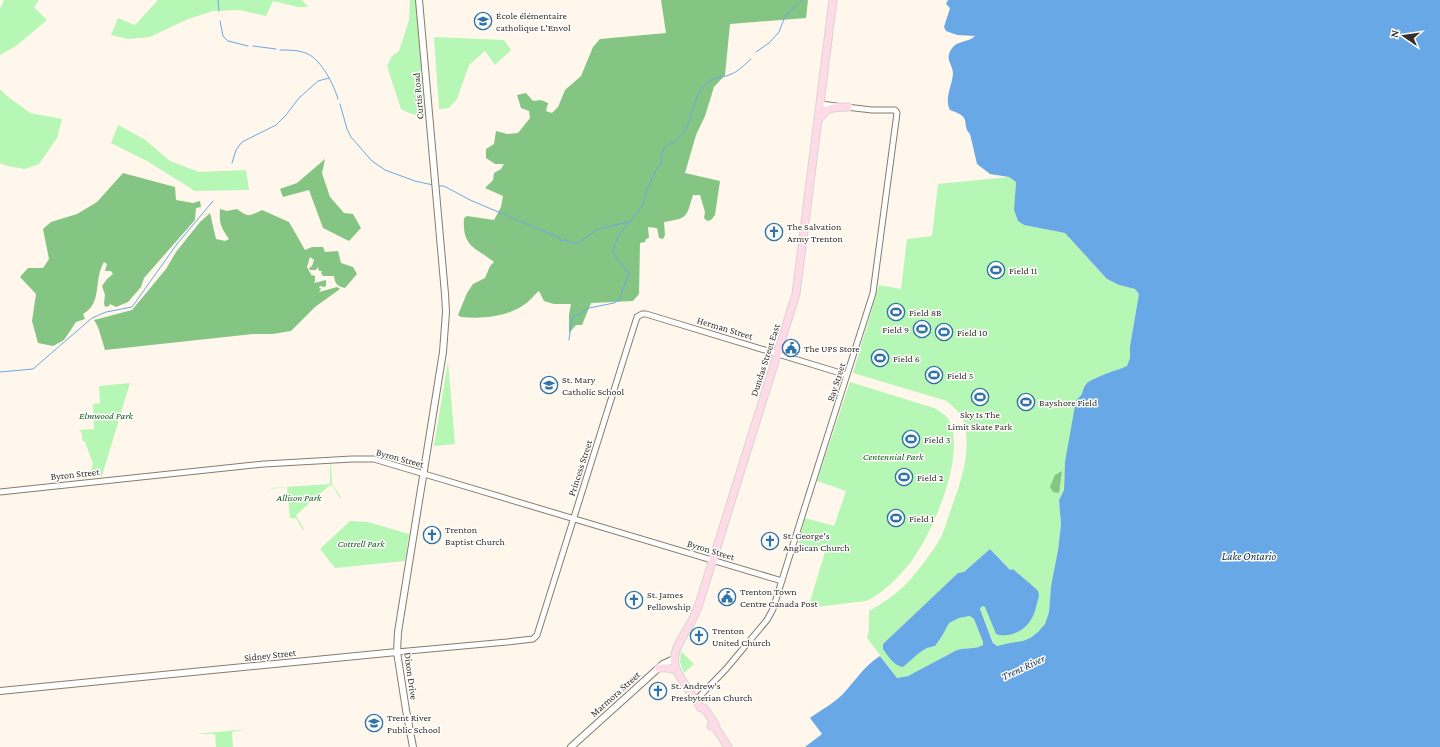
<svg xmlns="http://www.w3.org/2000/svg" width="1440" height="747" font-family="'Crimson Pro',serif">
  <rect width="100%" height="100%" fill="#fff7ec"/>
  <!-- green -->
  <path fill="#b7f7b5" d="M4,0H39L34,7L47,20L16,46L0,55V9Z
    M158,0H302L308,7H298L273,1L266,16L239,10L213,11L188,19L150,37L128,39L111,35L118,18L135,25Z
    M410,0H416L428,117C418,116 410,114 401,109L387,66L392,56L399,51L409,20Z
    M434,37L504,40L511,50L495,65L485,51L469,65L457,99L449,108L439,109Z
    M0,89L7,96L30,113L62,119L57,138L39,164L25,169L7,166L0,163Z
    M118,125L144,139L170,161L199,172L246,170L249,190L195,191L147,161L111,143Z
    M1009,177L1016,182L1014,210L1018,221L1024,225L1065,233L1107,279L1119,285L1135,289L1139,294L1130,346V358L1127,366L1113,372L1095,378L1085,384L1081,396L1065,462L1064,490L1059,500L1061,524L1058,550L1051,586L1049,612L1045,624L1038,632L1023,642L995,646L980,609L982,606H985L996,634L1037,590L1027,582L1013,569L1010,570L990,549L964,572L958,573L883,644L903,666L919,653L927,648L935,646L942,636L948,623L959,618L971,616L974,619L983,642V645C975,650 966,647 957,650L908,676L897,678L867,638L869,629V611C883,603 897,594 908,582C918,571 935,549 942,535C945,528 947,520 950,512C960,484 973,450 963,420C960,412 953,407 947,401L853,373L879,285L901,289L907,239L932,236L938,184Z
    M448,361L455,444L434,446Z
    M850,382L934,408C941,412 948,416 951,424C964,461 932,534 910,563C900,576 881,595 866,601L808,608L825,552L798,543L805,518L834,526L846,491L817,481Z
    M130,383L102,476L89,477L93,464L85,442L82,440V433L79,430L94,429L93,404L100,403L99,386Z
    M330,465H331L332,484L341,497L340,498L332,485L329,486L296,515L304,529L303,530L296,518H290L287,487L271,489V488L330,484Z
    M350,521L368,522L409,534L405,561L335,568L320,549Z
    M681,651L694,664L684,673L680,662Z
    M248,729L232,732L233,747H216L215,734H196Z"/>
  <!-- forest -->
  <path fill="#85c584" d="M661,0H808L806,18L730,24L725,75L714,87L705,116L696,135L685,173L720,181L715,215L711,220L707,221L704,218L705,212L700,195H693C686,217 689,218 664,222L665,235L663,239L659,238L657,228L648,227L649,238L646,239L645,242L640,243L639,294L633,301L591,303L582,325H576L569,333V314L571,304H554L544,301L539,291C534,295 530,301 525,304C508,317 482,319 461,317L458,315L467,293L473,284L485,278L490,266L494,262C475,247 462,247 464,218L467,216L494,220L501,207L503,196L485,188L493,180L494,173L501,169L504,164H495L486,158V149L494,144L496,131L507,134L518,133L530,118L529,111L521,108L517,95L526,93L533,101L541,100L548,103L546,111L552,113L558,107L565,90L581,76L593,47L600,39L666,33Z
    M325,159L322,173L330,197L344,213L353,214L361,228L349,241L323,228L309,190L283,197L280,189L297,183Z
    M123,173L175,187L176,200L193,203L200,201L201,207L196,208L195,220L144,278L141,287L128,302L116,307L110,304L109,306L105,307L104,303L105,295L102,286L107,279L113,274L111,271H105L107,264L104,262C93,280 103,303 83,314L85,319L76,322L64,340L53,346L38,343L32,321L36,294L20,277L28,268H43L49,259L43,229L51,222L77,214L97,202Z
    M220,209L227,211L237,209C249,218 249,216 262,210L289,222L305,250L312,247H323L325,252L338,251L341,263L353,267L357,274L345,288C337,286 335,284 334,276H323L321,273L322,271H319L318,267L316,270H310L309,268L312,266L314,260L310,257L307,267L312,276L313,275L315,276V281L314,283L326,280V286L324,287L320,286L319,287L321,289L319,292L337,287L340,289L315,307L291,331L273,334H253L105,350L98,327L94,320L132,310L166,269L176,252L200,222L210,213L216,239L225,241L229,239C221,227 219,224 220,209Z
    M1062,471L1059,493L1053,492L1050,487L1055,475Z"/>
  <!-- water -->
  <path fill="#69a8e6" d="M948,0H1440V747H805L822,734L810,718C821,710 834,703 843,694C855,681 865,665 880,656L897,678L908,676L957,650C966,647 975,650 983,645V642L974,619L970,616L959,618L949,623L942,636L935,646L927,648L919,653L903,667C894,666 888,656 883,649V644L958,573L964,572L990,549L1010,570L1013,569C1017,573 1037,589 1038,591C1040,595 1038,600 1037,603C1034,620 1025,632 1008,635C1003,635 1001,636 996,634L985,607L982,606L980,609L993,643L997,646L1010,643L1023,641L1030,638L1038,632L1045,624L1049,612L1051,586L1058,550L1061,524L1059,500L1064,490L1065,462L1076,400C1085,394 1081,390 1086,384C1091,378 1118,370 1127,366L1130,358V346L1139,294L1135,289L1119,285L1107,279L1065,233L1024,225L1018,221L1014,210L1016,182L1009,177L990,174L977,164L970,134C960,123 974,118 950,110C944,99 952,86 953,74C953,63 943,59 953,47C958,41 969,42 975,36L957,35L946,31L944,27L950,8L946,4Z"/>
  <g fill="none" stroke-linecap="round" stroke-linejoin="round">
    <!-- stream -->
    <path stroke="#69a8e6" stroke-width="1" d="M218,0L219,11
      M220,21L223,36L228,41L248,46
      M253,46L276,49
      M280,50C289,50 300,50 308,54C322,61 334,85 338,99
      M756,52L769,43L779,32L784,19L789,12L802,0
      M340,104L347,129L351,137L372,161L385,170L415,181L433,185
      M232,163L236,150L242,142L276,125L286,115L299,98L318,81L329,78
      M439,186H444L470,200L560,238V241L565,240L572,243L580,242L598,229L628,222
      M569,340L572,318L589,308L614,303L619,300L629,273L617,259L613,251L617,239L624,228L638,212L644,202L646,191L657,168L661,165C661,160 662,151 665,147C668,144 673,143 676,141C679,138 684,132 686,129C695,112 692,95 708,82C714,77 722,78 729,75C738,72 744,65 751,59
      M0,372L33,369L92,318L106,312L132,307L177,244L213,201"/>
    <defs>
      <path id="tertiary" d="M821,104L836,106
        M0,492L264,464L352,459H374L782,581
        M397,652L507,642L533,639L537,635L630,339L637,317L642,314H646L847,375
        M696,700L726,669L767,620L773,609L803,513L873,293L897,113L895,110H872L846,107"/>
      <path id="secondary" d="M0,691L397,652
        M413,747L406,710L397,652L398,632L402,607L443,352L446,312L445,294L419,0
        M571,747L663,664L674,659"/>
      <path id="primary" d="M820,118C827,106 835,108 848,107
        M659,668H668L677,670
        M711,726L715,727L728,747
        M715,727V724L704,708H701C694,697 678,677 675,666C672,650 682,639 689,626C694,618 697,609 700,601L796,294L833,0"/>
    </defs>
    <!-- tertiary casing -->
    <use href="#tertiary" stroke="#867c6b" stroke-width="7"/>
    <!-- secondary casing -->
    <use href="#secondary" stroke="#867c6b" stroke-width="8"/>
    <!-- primary casing -->
    <use href="#primary" stroke="#d7d6d4" stroke-width="9"/>
    <!-- tertiary -->
    <use href="#tertiary" stroke="#fff" stroke-width="5"/>
    <!-- secondary -->
    <use href="#secondary" stroke="#fff" stroke-width="6"/>
    <!-- primary -->
    <use href="#primary" stroke="#fedbe6" stroke-width="7"/>
  </g>
  <!-- icons -->
  <defs>
    <symbol id="school-ring" viewBox="-11 -11 22 22"><circle r="9.5" fill="#fff" stroke="#2f73a8" stroke-width="1.5"/><path d="M0-5L7-2L0 1L-7-2ZM-4 1L0 2.5L4 1V4Q0 6-4 4Z" fill="#2f73a8"/></symbol>
    <symbol id="church-ring" viewBox="-11 -11 22 22"><circle r="9.5" fill="#fff" stroke="#2f73a8" stroke-width="1.5"/><path d="M-1.2-6h2.4v3.5h3.3v2.4h-3.3V6h-2.4V-.1h-3.3v-2.4h3.3Z" fill="#2f73a8"/></symbol>
    <symbol id="stadium-ring" viewBox="-11 -11 22 22"><circle r="9.5" fill="#fff" stroke="#2f73a8" stroke-width="1.5"/><path d="M0-5a6.5 5 0 1 0 0 10a6.5 5 0 1 0 0-10ZM-3.5-1.8h7v3.6h-7Z" fill="#2f73a8"/></symbol>
    <symbol id="civic-ring" viewBox="-11 -11 22 22"><circle r="9.5" fill="#fff" stroke="#2f73a8" stroke-width="1.5"/><path d="M-.6-6.5H3V-4.5H.6V-3L4-1V1h2V6H-6V1h2V-1L-.6-3ZM-1.2 2.5V6h2.4V2.5Z" fill="#2f73a8"/></symbol>
  </defs>
  <g fill-rule="evenodd">
    <use href="#school-ring" x="473" y="11" width="20" height="20"/>
    <use href="#church-ring" x="764" y="222" width="20" height="20"/>
    <use href="#stadium-ring" x="986" y="260" width="20" height="20"/>
    <use href="#stadium-ring" x="886" y="302" width="20" height="20"/>
    <use href="#stadium-ring" x="912" y="319" width="20" height="20"/>
    <use href="#stadium-ring" x="934" y="322" width="20" height="20"/>
    <use href="#civic-ring" x="781" y="338" width="20" height="20"/>
    <use href="#stadium-ring" x="870" y="348" width="20" height="20"/>
    <use href="#stadium-ring" x="924" y="365" width="20" height="20"/>
    <use href="#school-ring" x="539" y="375" width="20" height="20"/>
    <use href="#stadium-ring" x="970" y="387" width="20" height="20"/>
    <use href="#stadium-ring" x="1016" y="392" width="20" height="20"/>
    <use href="#stadium-ring" x="901" y="429" width="20" height="20"/>
    <use href="#stadium-ring" x="894" y="467" width="20" height="20"/>
    <use href="#stadium-ring" x="886" y="508" width="20" height="20"/>
    <use href="#church-ring" x="422" y="525" width="20" height="20"/>
    <use href="#church-ring" x="760" y="531" width="20" height="20"/>
    <use href="#civic-ring" x="717" y="587" width="20" height="20"/>
    <use href="#church-ring" x="624" y="590" width="20" height="20"/>
    <use href="#church-ring" x="689" y="626" width="20" height="20"/>
    <use href="#church-ring" x="648" y="681" width="20" height="20"/>
    <use href="#school-ring" x="364" y="713" width="20" height="20"/>
  </g>
  <g text-anchor="middle" dominant-baseline="central" stroke-width="3" stroke-linejoin="round" paint-order="stroke">
    <!-- poi labels -->
    <g font-size="10" fill="#353029" stroke="#fff" text-anchor="start">
      <text x="496" y="15">École élémentaire<tspan x="496" dy="12">catholique L'Envol</tspan></text>
      <text x="787" y="226">The Salvation<tspan x="787" dy="12">Army Trenton</tspan></text>
      <text x="1009" y="270">Field 11</text>
      <text x="909" y="312">Field 8B</text>
      <text x="909" y="329" text-anchor="end">Field 9</text>
      <text x="957" y="332">Field 10</text>
      <text x="804" y="348">The UPS Store</text>
      <text x="893" y="358">Field 6</text>
      <text x="947" y="375">Field 5</text>
      <text x="562" y="379">St. Mary<tspan x="562" dy="12">Catholic School</tspan></text>
      <text x="1039" y="402">Bayshore Field</text>
      <text x="980" y="414" text-anchor="middle">Sky Is The<tspan x="980" dy="12">Limit Skate Park</tspan></text>
      <text x="924" y="439">Field 3</text>
      <text x="917" y="477">Field 2</text>
      <text x="909" y="518">Field 1</text>
      <text x="445" y="529">Trenton<tspan x="445" dy="12">Baptist Church</tspan></text>
      <text x="783" y="535">St. George's<tspan x="783" dy="12">Anglican Church</tspan></text>
      <text x="740" y="591">Trenton Town<tspan x="740" dy="12">Centre Canada Post</tspan></text>
      <text x="647" y="594">St. James<tspan x="647" dy="12">Fellowship</tspan></text>
      <text x="712" y="630">Trenton<tspan x="712" dy="12">United Church</tspan></text>
      <text x="671" y="685">St. Andrew's<tspan x="671" dy="12">Presbyterian Church</tspan></text>
      <text x="387" y="717">Trent River<tspan x="387" dy="12">Public School</tspan></text>
    </g>
    <!-- street labels -->
    <g font-size="10" fill="#353029" stroke="#fff">
      <text transform="translate(418 96) rotate(-95)">Curtis Road</text>
      <text transform="translate(725 328) rotate(17)">Herman Street</text>
      <text transform="translate(765 360) rotate(-72)">Dundas Street East</text>
      <text transform="translate(836 382) rotate(-72)">Bay Street</text>
      <text transform="translate(400 458) rotate(15)">Byron Street</text>
      <text transform="translate(580 468) rotate(-72)">Princess Street</text>
      <text transform="translate(75 474) rotate(-6)">Byron Street</text>
      <text transform="translate(711 550) rotate(17)">Byron Street</text>
      <text transform="translate(270 655) rotate(-6)">Sidney Street</text>
      <text transform="translate(411 676) rotate(82)">Dixon Drive</text>
      <text transform="translate(615 694) rotate(-42)">Marmora Street</text>
    </g>
    <!-- park labels -->
    <g font-size="10" font-style="italic" fill="#15571b" stroke="#fff">
      <text x="106" y="415">Elmwood Park</text>
      <text x="893" y="456">Centennial Park</text>
      <text x="299" y="497">Allison Park</text>
      <text x="361" y="543">Cottrell Park</text>
    </g>
    <!-- water labels -->
    <g font-size="11" font-style="italic" fill="#102b44" stroke="#fff">
      <text x="1249" y="556">Lake Ontario</text>
      <text transform="translate(1023 667) rotate(-25)">Trent River</text>
    </g>
  </g>
  <!-- north arrow -->
  <g transform="translate(1404 36) rotate(283)" stroke="#ffffff" stroke-width="3" paint-order="stroke">
  <path d="M0-3L7 15L0 10L-7 15Z" fill="#353029"/>
  <text y="-6" font-size="11" font-weight="bold" text-anchor="middle" fill="#353029">N</text>
  </g>
</svg>
